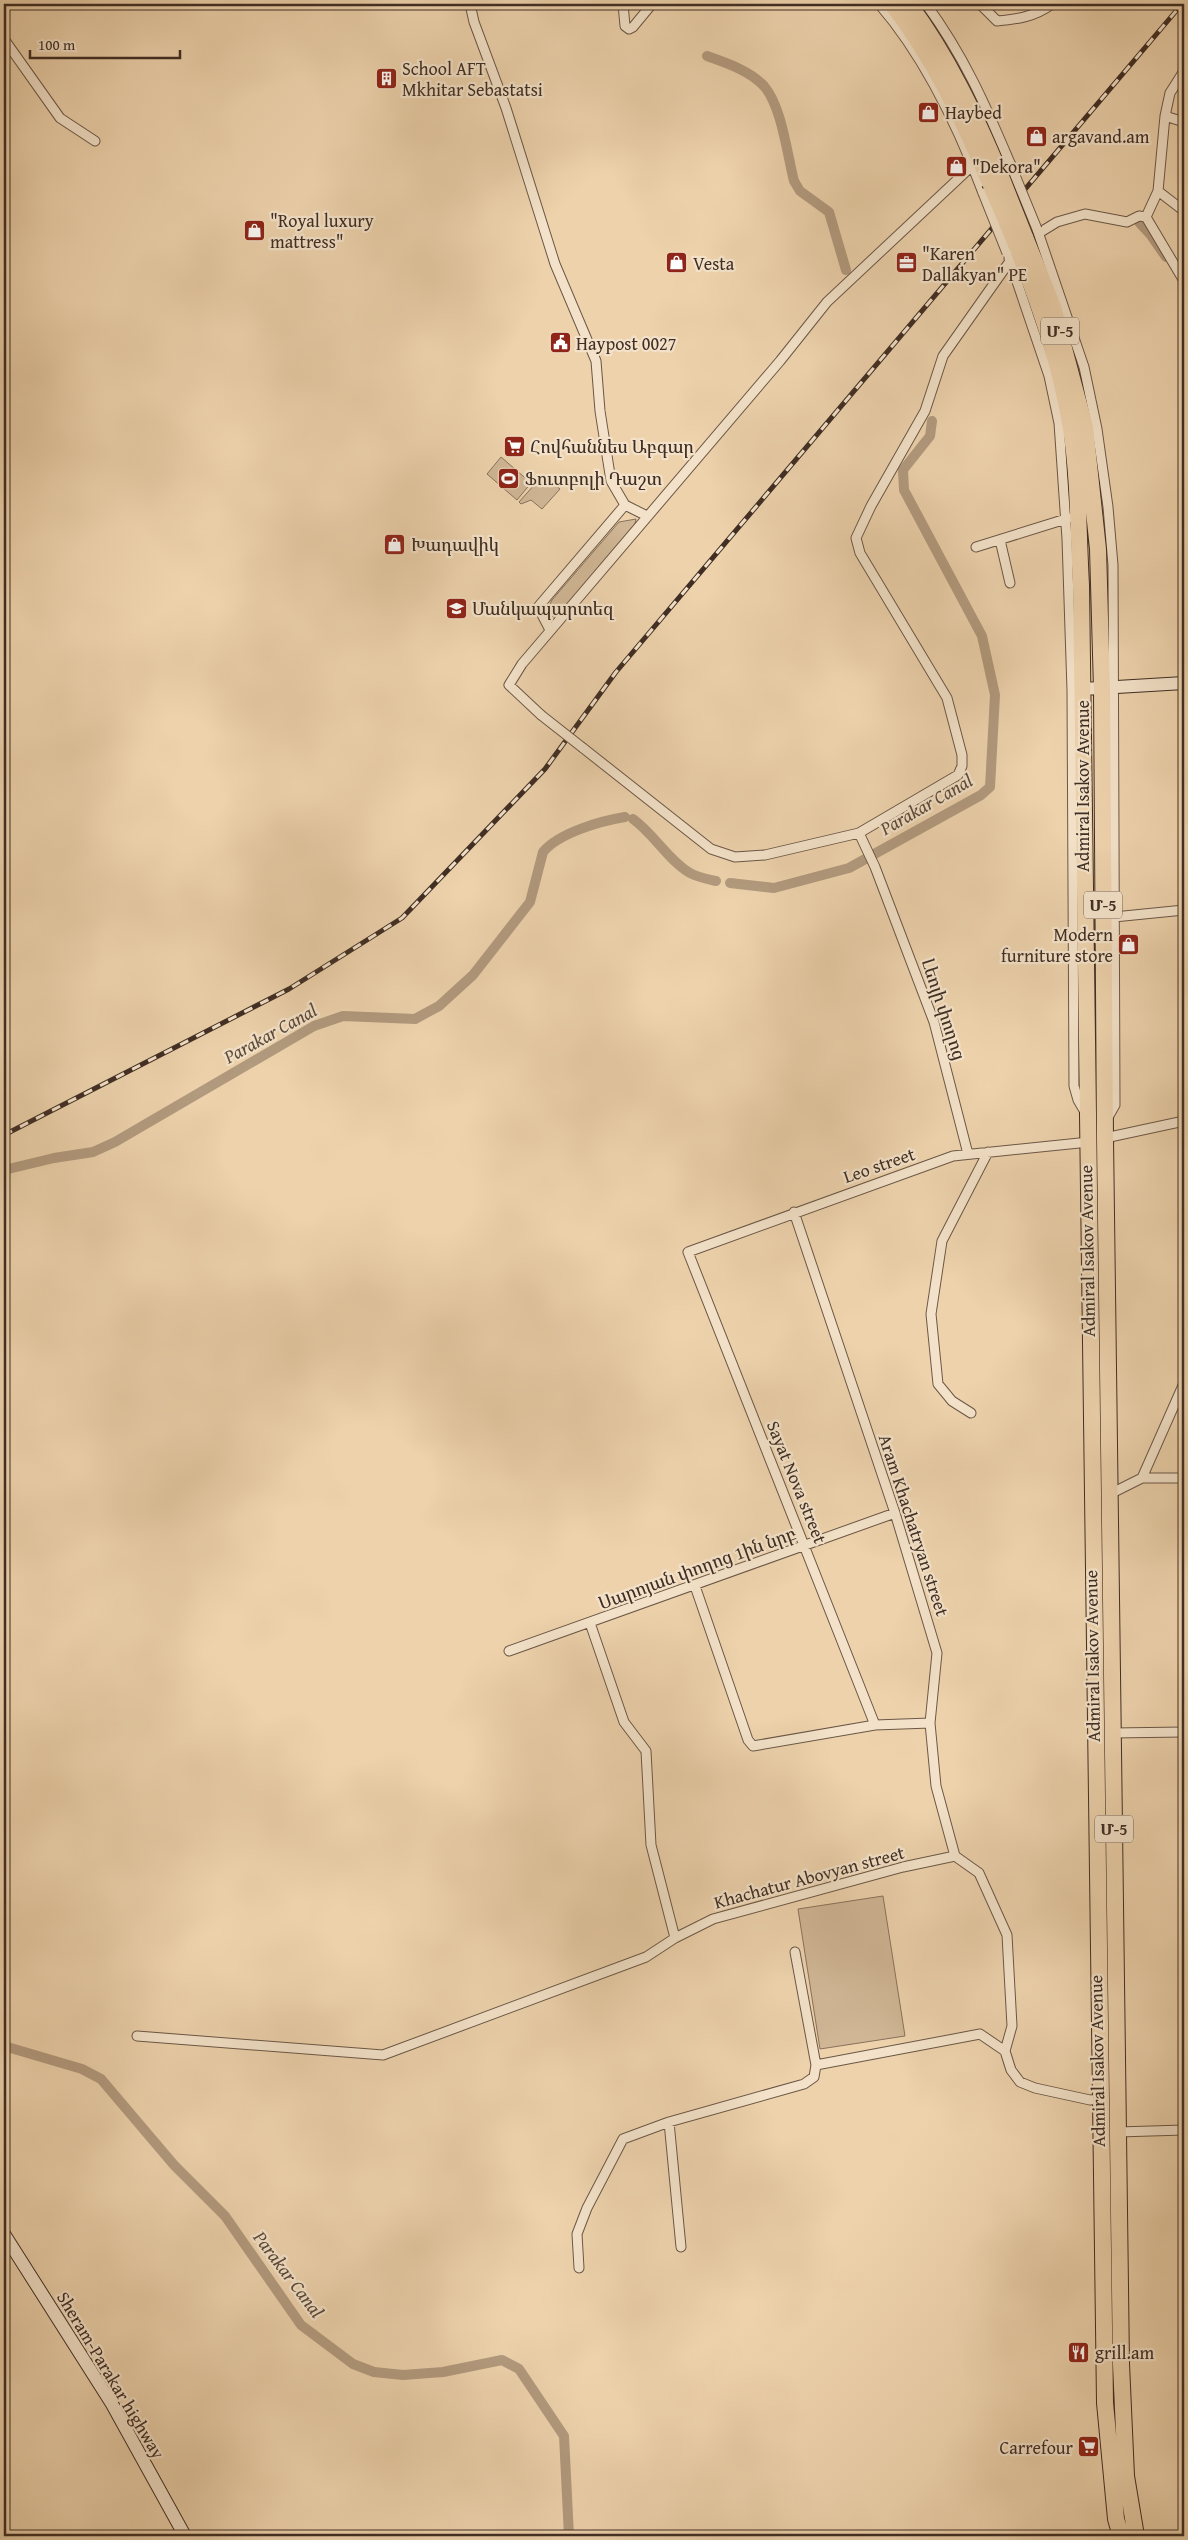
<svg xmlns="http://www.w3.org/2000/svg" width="1188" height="2540" font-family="'Gentium Book Plus','Noto Serif Armenian',serif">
  <rect width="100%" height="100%" fill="#edd2ac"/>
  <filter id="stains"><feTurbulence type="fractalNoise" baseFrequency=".004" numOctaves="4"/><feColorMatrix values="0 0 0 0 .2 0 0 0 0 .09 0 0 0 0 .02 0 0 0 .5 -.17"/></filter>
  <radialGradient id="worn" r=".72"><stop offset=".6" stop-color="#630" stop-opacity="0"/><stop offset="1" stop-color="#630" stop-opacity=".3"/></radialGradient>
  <!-- green -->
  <path fill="#d0b695" stroke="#88725c" d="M501,457L531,483L517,500L487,474Z
    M543,475L560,489L542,509L531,500L521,504L519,502Z
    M636,519L635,524L560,614L553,617L549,606L552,600L619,522Z
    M883,1896L905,2036L820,2049L798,1909Z"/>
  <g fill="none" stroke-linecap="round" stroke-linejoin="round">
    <!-- canal -->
    <path stroke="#b29a7e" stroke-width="10" d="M707,56C726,63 749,70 764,86C782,107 787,154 794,181L800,191L829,212L846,270
      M1139,222L1150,234L1166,257
      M633,819C654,834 668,860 690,873C697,877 707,879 716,881
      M730,883L774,888L849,868L981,795L990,787L995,695L982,636L904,490L903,470L930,436L932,421
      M4,1170L54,1158L93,1152L115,1142L314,1026L343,1016L415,1019L439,1006L473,975L530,902L543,852C559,833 600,821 625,817
      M4,2046L82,2069L101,2079L174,2165L225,2216L301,2325L353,2364L374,2372L403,2375L443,2372L502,2360L519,2369L564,2436L569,2536"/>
    <defs>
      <path id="street" d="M470,4L474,22L506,108L555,264L596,361L600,411L611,481L625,505L647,516
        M623,4L625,26L629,29L633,27L652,4
        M879,4C924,56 959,129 983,193
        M926,4C964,56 985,104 1010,163
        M980,4L997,21C1018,19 1034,17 1052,4
        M4,39L60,118L95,141
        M1165,116L1184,122
        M1158,191L1184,211
        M1146,217L1158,191L1165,116L1170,93L1184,71
        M1146,217L1184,281
        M1037,229L1084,367L1097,429L1108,507L1113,565L1115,1105L1107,1119
        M1039,233L1057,222L1085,214L1127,222L1139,216L1146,217
        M1009,258L1049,376L1059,423L1067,539L1072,690L1074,1086L1078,1100L1085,1112
        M1000,540L1010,583
        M976,547L1069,518
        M550,630L538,607L625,505
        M541,715L509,685L522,664L780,361L827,302L973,165
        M583,748L711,849L735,857L765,855L859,833L958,775L962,766V755L947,698L860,553L856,538L871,506L925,411L943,356L1010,261
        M859,833L875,867L934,1022L968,1154
        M1114,917L1184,910
        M1105,1138L1184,1121
        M794,1212L895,1513L937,1653L930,1723L936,1786L955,1856
        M971,1413L952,1401L938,1384L931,1314L942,1241L988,1152
        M1142,1478L1184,1383
        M1110,1494L1142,1478H1184
        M695,1586L748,1740L753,1746L875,1725L930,1723
        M590,1623L624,1722L646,1751L651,1845L675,1938
        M509,1651L895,1513
        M875,1725L688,1252L953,1156L1089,1142
        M1113,1733L1184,1732
        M955,1856L979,1873L1007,1935L1012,2026L1005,2051L1011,2070L1020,2082L1035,2088L1090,2100L1101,2099
        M795,1952L816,2065
        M137,2036L383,2055L646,1957L675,1938L713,1919L903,1867L955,1856
        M669,2122L681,2247
        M1118,2132L1184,2130
        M579,2268L577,2234L587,2208L623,2139L669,2122L804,2084L814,2077L816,2065L980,2034L1005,2051"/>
      <path id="secondary" d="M1083,689L1184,683
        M4,2234L112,2404L185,2536"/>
      <path id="highway" d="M892,4C934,59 963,119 990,183
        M909,4C948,57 975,114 1000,174
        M1025,237L1053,307L1085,427L1098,549L1102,689L1105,1138L1121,2364L1126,2476L1136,2536
        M1017,247C1040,306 1061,366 1071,429C1079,480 1078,533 1081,585L1105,2403L1116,2519L1121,2536"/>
    </defs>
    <!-- street casing -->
    <use href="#street" stroke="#6b5746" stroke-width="11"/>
    <!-- secondary casing -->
    <use href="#secondary" stroke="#402e24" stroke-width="14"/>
    <!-- highway casing -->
    <use href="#highway" stroke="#402e24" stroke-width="18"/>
    <!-- street -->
    <use href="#street" stroke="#f3e2c9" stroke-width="9"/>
    <!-- secondary -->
    <use href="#secondary" stroke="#f3e2c9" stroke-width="12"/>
    <!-- highway -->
    <use href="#highway" stroke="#edd2ac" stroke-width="16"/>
    <defs>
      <path id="rail" d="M4,1135L289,989L402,918L545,769L616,672L1182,4"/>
    </defs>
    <!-- rail casing -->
    <use href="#rail" stroke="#402e24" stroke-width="5"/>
    <!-- rail -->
    <use href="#rail" stroke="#f3e2c9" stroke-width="3" stroke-dasharray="9" stroke-linecap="butt"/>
    <defs>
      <path id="street-bridge" d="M1010,163L1037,229
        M983,193L1007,253
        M541,715L583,748"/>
      <path id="highway-bridge" d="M1000,174L1025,237
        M990,183L1017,247"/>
    </defs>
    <!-- street-bridge casing -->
    <use href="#street-bridge" stroke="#6b5746" stroke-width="11" stroke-linecap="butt"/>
    <!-- highway-bridge casing -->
    <use href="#highway-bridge" stroke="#402e24" stroke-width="18" stroke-linecap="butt"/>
    <!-- street-bridge -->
    <use href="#street-bridge" stroke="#f3e2c9" stroke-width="9"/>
    <!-- highway-bridge -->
    <use href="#highway-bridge" stroke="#edd2ac" stroke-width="16"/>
  </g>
  <!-- icons -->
  <defs>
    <symbol id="building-square" viewBox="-11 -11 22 22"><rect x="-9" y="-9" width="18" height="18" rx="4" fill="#8f2418" stroke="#f3e2c9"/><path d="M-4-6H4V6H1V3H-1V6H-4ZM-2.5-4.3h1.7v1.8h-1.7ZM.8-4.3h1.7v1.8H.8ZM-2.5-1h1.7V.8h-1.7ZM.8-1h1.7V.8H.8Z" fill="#fff"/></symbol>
    <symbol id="shop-square" viewBox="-11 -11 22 22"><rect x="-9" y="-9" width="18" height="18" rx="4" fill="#8f2418" stroke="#f3e2c9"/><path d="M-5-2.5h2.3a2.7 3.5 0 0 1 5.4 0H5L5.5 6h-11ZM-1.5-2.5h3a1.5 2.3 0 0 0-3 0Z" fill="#fff"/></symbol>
    <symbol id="office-square" viewBox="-11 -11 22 22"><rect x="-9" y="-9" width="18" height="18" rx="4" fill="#8f2418" stroke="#f3e2c9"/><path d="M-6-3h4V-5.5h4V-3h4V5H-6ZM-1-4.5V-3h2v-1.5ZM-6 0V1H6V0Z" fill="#fff"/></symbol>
    <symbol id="civic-square" viewBox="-11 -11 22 22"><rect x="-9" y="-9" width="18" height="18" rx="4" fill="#8f2418" stroke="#f3e2c9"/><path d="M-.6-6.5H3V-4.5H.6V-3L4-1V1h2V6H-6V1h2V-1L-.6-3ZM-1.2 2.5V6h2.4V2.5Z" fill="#fff"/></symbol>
    <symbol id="supermarket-square" viewBox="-11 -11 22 22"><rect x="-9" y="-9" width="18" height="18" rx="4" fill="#8f2418" stroke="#f3e2c9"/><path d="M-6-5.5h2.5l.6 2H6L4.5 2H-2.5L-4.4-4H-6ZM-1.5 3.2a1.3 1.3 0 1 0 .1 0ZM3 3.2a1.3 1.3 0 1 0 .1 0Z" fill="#fff"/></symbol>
    <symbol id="stadium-square" viewBox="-11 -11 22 22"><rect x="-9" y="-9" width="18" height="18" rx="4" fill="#8f2418" stroke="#f3e2c9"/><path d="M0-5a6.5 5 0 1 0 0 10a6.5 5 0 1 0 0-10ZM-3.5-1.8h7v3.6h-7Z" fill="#fff"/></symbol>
    <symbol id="school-square" viewBox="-11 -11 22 22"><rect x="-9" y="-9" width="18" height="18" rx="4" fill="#8f2418" stroke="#f3e2c9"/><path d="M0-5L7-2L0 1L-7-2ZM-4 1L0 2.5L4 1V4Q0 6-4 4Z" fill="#fff"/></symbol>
    <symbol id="restaurant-square" viewBox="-11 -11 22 22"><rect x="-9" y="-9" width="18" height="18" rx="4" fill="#8f2418" stroke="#f3e2c9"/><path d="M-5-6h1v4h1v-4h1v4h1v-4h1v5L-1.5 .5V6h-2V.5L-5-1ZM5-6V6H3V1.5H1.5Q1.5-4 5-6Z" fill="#fff"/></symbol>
  </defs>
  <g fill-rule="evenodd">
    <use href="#building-square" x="374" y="66" width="25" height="25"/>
    <use href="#shop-square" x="916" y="100" width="25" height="25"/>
    <use href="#shop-square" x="1024" y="124" width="25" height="25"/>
    <use href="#shop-square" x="944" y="154" width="25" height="25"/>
    <use href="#shop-square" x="242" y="218" width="25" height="25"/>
    <use href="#shop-square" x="664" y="250" width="25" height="25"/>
    <use href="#office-square" x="894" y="250" width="25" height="25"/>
    <use href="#civic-square" x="548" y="330" width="25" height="25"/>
    <use href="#supermarket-square" x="502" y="434" width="25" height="25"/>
    <use href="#stadium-square" x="496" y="466" width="25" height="25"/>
    <use href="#shop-square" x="382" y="532" width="25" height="25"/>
    <use href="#school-square" x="444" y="596" width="25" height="25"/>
    <use href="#shop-square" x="1116" y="932" width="25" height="25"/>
    <use href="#restaurant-square" x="1066" y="2340" width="25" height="25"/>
    <use href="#supermarket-square" x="1076" y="2434" width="25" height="25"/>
  </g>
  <g text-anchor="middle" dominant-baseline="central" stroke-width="4.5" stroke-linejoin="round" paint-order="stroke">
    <!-- shield labels -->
    <g fill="#f3e2c9" stroke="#766456" stroke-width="1">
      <rect x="1041" y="317.5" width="38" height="27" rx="4"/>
      <rect x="1084" y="891.5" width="38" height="27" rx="4"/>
      <rect x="1095" y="1815.5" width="38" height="27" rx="4"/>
    </g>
    <g font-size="16" font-weight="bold" fill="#402e24">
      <text x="1060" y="331">Մ-5</text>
      <text x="1103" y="905">Մ-5</text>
      <text x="1114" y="1829">Մ-5</text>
    </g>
    <!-- poi labels -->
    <g font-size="18" fill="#402e24" stroke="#f3e2c9" text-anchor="start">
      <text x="402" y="68">School AFT<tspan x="402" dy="21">Mkhitar Sebastatsi</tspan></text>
      <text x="945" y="112">Haybed</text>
      <text x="1052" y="136">argavand.am</text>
      <text x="972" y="166">"Dekora"</text>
      <text x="270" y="220">"Royal luxury<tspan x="270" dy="21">mattress"</tspan></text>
      <text x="922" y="253">"Karen<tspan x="922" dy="21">Dallakyan" PE</tspan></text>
      <text x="693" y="263">Vesta</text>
      <text x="576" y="343">Haypost 0027</text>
      <text x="530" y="446">Հովհաննես Աբգար</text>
      <text x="525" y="478">Ֆուտբոլի Դաշտ</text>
      <text x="411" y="544">Խադավիկ</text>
      <text x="472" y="608">Մանկապարտեզ</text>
      <text x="1113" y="934" text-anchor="end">Modern<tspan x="1113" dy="21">furniture store</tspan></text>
      <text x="1095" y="2352">grill.am</text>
      <text x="1073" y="2447" text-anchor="end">Carrefour</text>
    </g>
    <!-- street labels -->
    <g font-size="18" fill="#402e24" stroke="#f3e2c9">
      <text transform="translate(1082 786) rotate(-90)">Admiral Isakov Avenue</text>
      <text transform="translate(944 1009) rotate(72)">Լեոյի փողոց</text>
      <text transform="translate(879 1165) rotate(-19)">Leo street</text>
      <text transform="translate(1087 1251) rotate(-91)">Admiral Isakov Avenue</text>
      <text transform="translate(797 1482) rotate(68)">Sayat Nova street</text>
      <text transform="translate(914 1525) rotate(72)">Aram Khachatryan street</text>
      <text transform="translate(697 1568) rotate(-20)">Սարոյան փողոց 1ին նրբ</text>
      <text transform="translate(1092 1656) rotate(-91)">Admiral Isakov Avenue</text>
      <text transform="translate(809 1877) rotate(-15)">Khachatur Abovyan street</text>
      <text transform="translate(1097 2061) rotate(-91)">Admiral Isakov Avenue</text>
      <text transform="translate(111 2375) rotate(59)">Sheram-Parakar highway</text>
    </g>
    <!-- water labels -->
    <g font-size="19" font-style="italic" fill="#5c493a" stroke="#f3e2c9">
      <text transform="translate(926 804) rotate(-30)">Parakar Canal</text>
      <text transform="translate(270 1033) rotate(-29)">Parakar Canal</text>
      <text transform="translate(289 2274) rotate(53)">Parakar Canal</text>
    </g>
  </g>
  <!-- margin -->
  <rect width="1188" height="2540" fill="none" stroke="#edd2ac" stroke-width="20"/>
  <rect x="5" y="5" width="1178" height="2530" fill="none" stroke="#402e24" stroke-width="2.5"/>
  <rect x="10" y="10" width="1168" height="2520" fill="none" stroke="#402e24"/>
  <!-- scale -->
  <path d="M30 50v8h150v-8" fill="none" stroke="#402e24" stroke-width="2.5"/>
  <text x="38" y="50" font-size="15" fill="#402e24" stroke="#f3e2c9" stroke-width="4" paint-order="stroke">100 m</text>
  <rect width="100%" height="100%" filter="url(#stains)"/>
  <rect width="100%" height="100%" fill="url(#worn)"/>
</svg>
